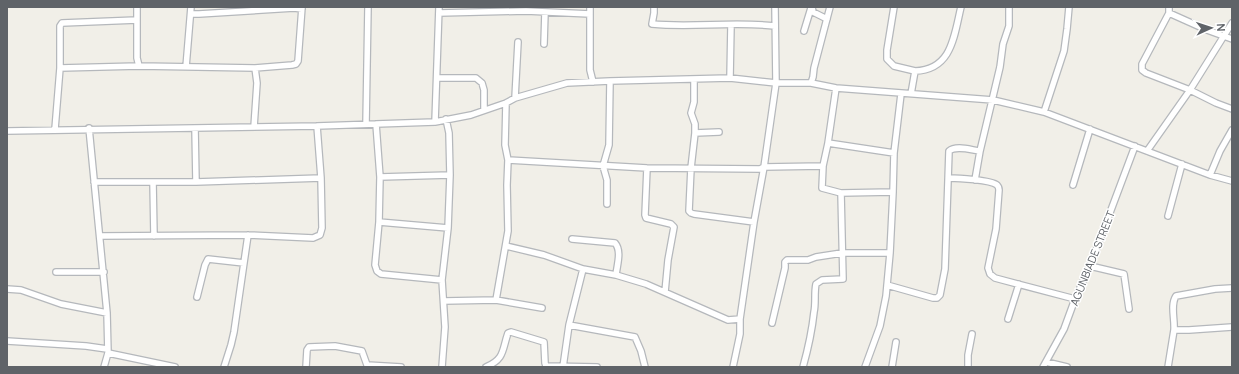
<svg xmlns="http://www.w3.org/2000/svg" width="1239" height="374" font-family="Manrope,sans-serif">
  <rect width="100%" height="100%" fill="#f1efe8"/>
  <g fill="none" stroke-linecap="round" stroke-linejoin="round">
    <defs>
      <path id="minor" d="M137,7V58L139,66
        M590,7V70L593,82
        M654,7V13L652,24C693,28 734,21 775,26
        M812,7L813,12L827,19
        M894,7L887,50V59L894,66L915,71
        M1169,7V13L1207,30L1232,39
        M439,13L526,11L590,14
        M1169,13L1142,64V70L1146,73L1190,90L1216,103L1232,109
        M191,14H199L294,8L302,9
        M804,31L811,8
        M544,44L545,12
        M186,67L191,7
        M60,68L139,66L255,68L292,65L296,64L298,61L302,7
        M437,78H476L482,83L484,90V110
        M730,78L731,25
        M694,79V102L691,113L695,124V133L691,168L689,211L691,213L694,214L754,222
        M811,83L813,77L814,68L830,7
        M836,88L828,143L823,166L822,188L841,193L893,192
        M911,94L915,71C952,70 954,36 961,7
        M515,98L518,42
        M1044,112L1064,51L1067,29L1069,7
        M435,122L439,7
        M366,124L368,7
        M376,124L380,177L379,222L375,265L377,271L381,274L442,280
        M254,127L257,83L255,68
        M89,128L107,313L108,353L104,367
        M195,128L196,182
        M55,129L60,68V26L62,23L137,20
        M7,131L317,126L435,122L471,115L506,103L515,98L567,83L610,81L730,78L776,83H811L836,88L993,100L1044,112L1210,175L1232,181
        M695,133L719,132
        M828,143L894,153
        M1147,151L1190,90L1232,23
        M508,160L647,168L760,169L764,167L823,166
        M647,168L645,215L646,218L671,224L674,227L668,260L665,292
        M1210,175L1220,151L1232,130
        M380,177L450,175
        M949,178C958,178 991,180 997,185C999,187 999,188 999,190L996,229L988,268L990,274L995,278L1075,299
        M975,180L980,151L1000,67L1003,44L1009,26V7
        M94,182H196L321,178
        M153,182L154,236
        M1073,185L1090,129
        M607,204V180L603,166L609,145L610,81
        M1168,216L1182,164
        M379,222L448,228
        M100,236L248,235L313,238L320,235L322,228L321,178L317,126
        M572,239L615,243C622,251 617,265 616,275
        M506,246L544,255L583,269L616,275L646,284L728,320L740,319
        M1090,266L1124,274L1129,309
        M56,272H104
        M887,285L933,298H937L940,295L945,269L949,151C956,145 971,150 980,151
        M7,289L21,290L61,304L107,313
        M197,297L205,265L208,259L244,263
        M496,300L508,231L507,185L508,160L505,145L506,103
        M444,301L496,300L542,308
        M1008,319L1019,284
        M772,323L785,268V262L787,260H808L816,257L842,253H890
        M569,325L635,337L641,351L645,367
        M1174,330C1175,319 1170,305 1176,296L1215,289L1232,288
        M7,341L86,346L107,349
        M108,353L175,367
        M1046,362L1067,367
        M224,367L231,345L234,332L248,235
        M306,367L307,350L309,347L335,346L362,351L367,365L401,367
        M442,367L445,327L442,280L448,228L450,175L449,133L446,119
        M486,367C505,359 502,350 508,333L511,332L544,342L545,363L546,366L597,367
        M563,367L569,325L583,269
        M733,367L740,334V319L754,222L764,167L776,83L775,7
        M803,367C808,349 812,331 814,312C816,303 814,293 816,284L822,280L843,279L841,193
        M865,367L880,326L886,296L890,253L893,192L894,153L901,94
        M892,367L896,342
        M968,367V355L972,334
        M1043,367L1064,329L1075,299L1090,266L1135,146
        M1168,367L1174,330H1189L1232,327"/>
    </defs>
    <!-- minor casing -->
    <use href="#minor" stroke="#b5b8bc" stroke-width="8"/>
    <!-- minor -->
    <use href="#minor" stroke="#fff" stroke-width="5.5"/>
  </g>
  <g text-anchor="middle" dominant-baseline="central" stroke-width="3" stroke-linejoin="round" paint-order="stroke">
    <!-- street labels -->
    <g font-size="11" fill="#5f6368" stroke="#fff">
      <text transform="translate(1092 258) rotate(-68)">AGUNBIADE STREET</text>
    </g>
  </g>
  <!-- border -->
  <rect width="1239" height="374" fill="none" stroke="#5f6368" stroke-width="16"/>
  <!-- north arrow -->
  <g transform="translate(1211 28) rotate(87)" stroke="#ffffff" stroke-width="3" paint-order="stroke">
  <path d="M0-3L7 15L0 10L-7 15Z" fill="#5f6368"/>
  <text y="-6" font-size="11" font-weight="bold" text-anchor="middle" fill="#5f6368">N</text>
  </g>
</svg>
